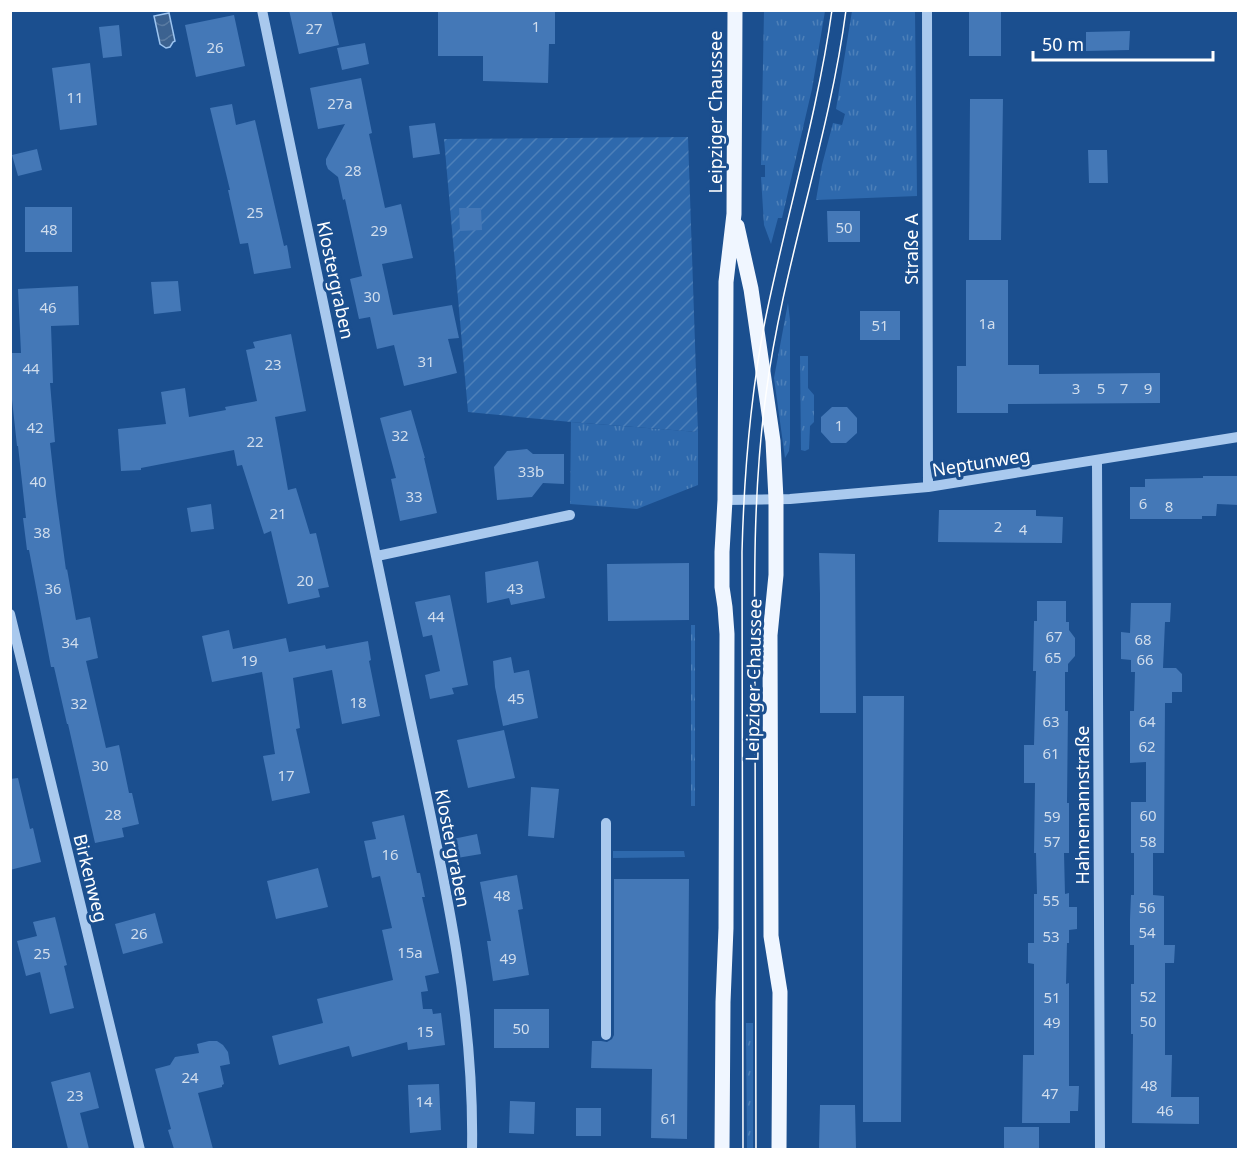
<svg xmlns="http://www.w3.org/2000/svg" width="1249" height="1160" font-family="'Noto Sans',sans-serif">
  <defs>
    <pattern id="grass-tufts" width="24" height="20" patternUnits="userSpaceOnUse" patternTransform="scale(1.5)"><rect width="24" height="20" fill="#2e69ad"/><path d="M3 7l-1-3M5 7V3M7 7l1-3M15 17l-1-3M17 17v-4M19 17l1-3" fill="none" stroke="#4d80b9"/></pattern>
    <pattern id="garden-furrows" width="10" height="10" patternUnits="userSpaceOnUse" patternTransform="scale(1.5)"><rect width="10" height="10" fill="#2e69ad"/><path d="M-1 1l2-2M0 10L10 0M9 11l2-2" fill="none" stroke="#4d80b9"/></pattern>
    <pattern id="water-waves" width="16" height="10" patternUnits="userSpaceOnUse" patternTransform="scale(1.5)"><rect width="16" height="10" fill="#3c6290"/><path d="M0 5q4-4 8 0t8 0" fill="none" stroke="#597aa1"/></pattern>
  </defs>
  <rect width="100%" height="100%" fill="#1b4f8f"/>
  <!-- grass -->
  <path fill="url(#grass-tufts)" d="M764,11H825L812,89L782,218H778L771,244L764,225L761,177H765V165H761Z
    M852,11H915L917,196L816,200L822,165L833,123L842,125L845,114L836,109Z
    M788,303L790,320V442L789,451L785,458L774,378Z
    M800,356H808V388L814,395V422L810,426L809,449L805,451L801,450Z
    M571,422L698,432V485L637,509L570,504Z
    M691,625H695V806H691Z
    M613,851H684L685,857L613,858Z
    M746,1023H753V1149H747Z"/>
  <!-- garden -->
  <path fill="url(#garden-furrows)" d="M688,137L698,432L571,422L468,412L444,139Z"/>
  <!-- water -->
  <path fill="url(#water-waves)" stroke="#9cc4f0" stroke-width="1.5" d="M169,13L175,41L173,42L170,47L166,48L160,44L154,16Z"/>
  <!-- building -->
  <path fill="#4478b7" d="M289,10H331L339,45L299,54Z
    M438,10L555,11V44H549L548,83L483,81V56H438Z
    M969,10H1001V56H969Z
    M234,15L245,66L196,77L185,25Z
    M119,25L122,56L103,58L99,27Z
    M1130,31L1129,50L1086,51V32Z
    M365,43L369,64L342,70L337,48Z
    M90,63L97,125L60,130L52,68Z
    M361,78L372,133L369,134L385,208L401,204L413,258L382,264L393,315L452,305L459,338L448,339L457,373L404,386L394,345L377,349L370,317L359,319L350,279L362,276L345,199L343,200L338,177L328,169L326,164V159L345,124L318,129L310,88Z
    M970,99H1003L1001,240H969Z
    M232,104L236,125L255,120L284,246L287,245L291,268L254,274L248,243L240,244L228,190H230L210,108Z
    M435,123L440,154L413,158L409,126Z
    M37,149L42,170L18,176L12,155Z
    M1088,150H1107L1108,183H1089Z
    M25,207H72V252H25Z
    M459,208H481L482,230L460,231Z
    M827,211H860V242H828Z
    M966,280H1008V365H1039V374L1160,373V403L1008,404V413H957V366H966Z
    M178,281L181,311L154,314L151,282Z
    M78,286L79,325L51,326L53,383H50L55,442L50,443L56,496L66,570L67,569L76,620L90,617L98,658L86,661L106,748L119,745L129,793H132L139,824L122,828L124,837L95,843L68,724H67L54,667H51L29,550H27L23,518H26L18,446H17L10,381V353H21L18,289Z
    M860,311H900V340H860Z
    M291,334L306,411L275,417L288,490L296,488L310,534L316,533L329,587L318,589L320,597L288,604L271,531L264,534L242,465L237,466L234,450L141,468V470L121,471L118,429L166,424L161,392L185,388L189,417L226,410L225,407L257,401L246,350L255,348L253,342Z
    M832,407H847L857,418V433L846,443H831L821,432V417Z
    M411,410L425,458H424L437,513L400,521L391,479L396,478L380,418Z
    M527,449L533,454H564V484L543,483L532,497L497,500L494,467L507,451Z
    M1203,476H1239V505L1217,504L1216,516H1202V519H1130V487H1145V479L1203,478Z
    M211,504L214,529L191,532L187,508Z
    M939,510H1036V516L1063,517L1062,543L938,542Z
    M819,553L855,554L856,713H820V594Z
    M538,561L545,598L511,605L509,598L487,603L485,572Z
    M689,563V620L608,621L607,564Z
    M450,595L468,685L452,688L454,694L430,699L425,675L440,671L432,635L423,637L415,602Z
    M1037,601H1066V622H1069V630L1075,638V656L1068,664V672H1065V711H1068L1067,803H1069V853H1064L1065,894L1069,893V907H1077V929L1069,930V943H1067L1066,984L1069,983V1086H1079L1078,1111H1070V1123H1022L1023,1055H1034V964L1028,963V943H1034V894H1037L1036,853H1034L1035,783H1024V745H1034L1036,671H1033L1034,621H1037Z
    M1131,603H1171L1170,622H1165L1163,668H1176L1182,674V692H1172V703H1165L1164,853H1153V895L1164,896V945H1175L1174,963H1165V1055H1172L1171,1097H1199V1124L1132,1123L1133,1034H1131V984H1134V945H1130V919L1131,895H1134V853H1131V802H1146V762L1130,763V711H1134L1135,672H1131V660L1121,659V632L1130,633Z
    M229,630L233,649L286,638L289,652L325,645L326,649L368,641L371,660L369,661L380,716L342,724L332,670L293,678L300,728L296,729L310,793L272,801L263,756L275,754L262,672L212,682L202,636Z
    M511,657L514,673L529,670L538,718L503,726L495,687L493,661Z
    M863,696H904L901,1122H863Z
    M504,730L515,778L468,788L457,740Z
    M18,778L30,829L33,828L41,862L10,870V779Z
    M531,787L559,789L554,838L528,836Z
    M404,815L417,873H420L425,897H422L439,973L425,976L428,991L421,992L423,1009H432L433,1014L441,1013L445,1045L408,1050L407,1042L352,1057L349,1046L279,1065L272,1036L323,1023L317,999L393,980L382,930L392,928L380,876L372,878L364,841L376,839L372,822Z
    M477,834L481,854L457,858L453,839Z
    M318,868L328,907L276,919L267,881Z
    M517,875L523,909L518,910L529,975L493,981L487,941H491L480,882Z
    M614,879H689L687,1139L651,1138L652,1069L591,1068L592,1041H601L607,1042L612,1039L614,1035Z
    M155,913L163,943L123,954L115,924Z
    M55,917L67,965L64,966L74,1008L50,1014L40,972L26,976L17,941L37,936L33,922Z
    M494,1009H549V1048H494Z
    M209,1041H217L223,1045L228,1052L230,1064L220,1066L224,1084L222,1085V1087L198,1093L213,1149H174L168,1130L171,1129L155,1069L170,1065L175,1057L199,1053L197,1044Z
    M90,1072L99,1108L80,1113L89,1149H68L51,1082Z
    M439,1084L441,1130L410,1133L408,1085Z
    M510,1101L535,1102L534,1134L509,1133Z
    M820,1105H855L856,1149H819Z
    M576,1108H601V1136H576Z
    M1004,1127H1039V1149H1004Z"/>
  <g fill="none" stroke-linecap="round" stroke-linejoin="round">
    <!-- minor -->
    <path stroke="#a9c9ee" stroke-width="10" d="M262,10C310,239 359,467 405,695C436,844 475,996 472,1150
      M927,10L928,487
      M1097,461L1100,1150
      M725,500L790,499L928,487L1238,437
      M377,556L570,515
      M10,614L140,1150
      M606,1035V823"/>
    <!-- major -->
    <path stroke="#f0f6ff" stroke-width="15" d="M737,226L751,289L773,441L776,499V575L770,635L771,936L780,992L779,1150
      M722,1150L723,1002L726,928L727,634L725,607L722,587V552L725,500L726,282L734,214L735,10"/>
    <!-- tram -->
    <path stroke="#fff" stroke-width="1.5" d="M743,1150L742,552C744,474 750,398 765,321C786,217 817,116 832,10
      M756,1150C755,1007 756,865 755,723C755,613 751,503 766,394C783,264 829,140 846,10"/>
  </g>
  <g text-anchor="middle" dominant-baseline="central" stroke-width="6" stroke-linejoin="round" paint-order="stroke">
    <!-- number labels -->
    <g font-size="15" fill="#d0dded">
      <text x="536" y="26">1</text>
      <text x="314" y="28">27</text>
      <text x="215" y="47">26</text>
      <text x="75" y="97">11</text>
      <text x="340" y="103">27a</text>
      <text x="353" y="170">28</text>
      <text x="255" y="212">25</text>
      <text x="844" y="227">50</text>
      <text x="49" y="229">48</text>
      <text x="379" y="230">29</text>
      <text x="372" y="296">30</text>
      <text x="48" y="307">46</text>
      <text x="987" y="323">1a</text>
      <text x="880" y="325">51</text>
      <text x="426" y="361">31</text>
      <text x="273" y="364">23</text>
      <text x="31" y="368">44</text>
      <text x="1076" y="388">3</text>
      <text x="1101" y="388">5</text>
      <text x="1124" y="388">7</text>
      <text x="1148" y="388">9</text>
      <text x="839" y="425">1</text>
      <text x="35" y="427">42</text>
      <text x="400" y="435">32</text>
      <text x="255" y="441">22</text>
      <text x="531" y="471">33b</text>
      <text x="38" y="481">40</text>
      <text x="414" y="496">33</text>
      <text x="1143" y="503">6</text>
      <text x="1169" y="506">8</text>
      <text x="278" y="513">21</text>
      <text x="998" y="526">2</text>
      <text x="1023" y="529">4</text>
      <text x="42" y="532">38</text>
      <text x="305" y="580">20</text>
      <text x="53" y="588">36</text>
      <text x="515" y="588">43</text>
      <text x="436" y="616">44</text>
      <text x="1054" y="636">67</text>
      <text x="1143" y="639">68</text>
      <text x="70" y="642">34</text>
      <text x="1053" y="657">65</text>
      <text x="1145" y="659">66</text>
      <text x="249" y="660">19</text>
      <text x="516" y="698">45</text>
      <text x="358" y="702">18</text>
      <text x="79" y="703">32</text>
      <text x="1051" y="721">63</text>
      <text x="1147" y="721">64</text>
      <text x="1147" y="746">62</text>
      <text x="1051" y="753">61</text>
      <text x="100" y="765">30</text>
      <text x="286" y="775">17</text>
      <text x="113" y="814">28</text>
      <text x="1148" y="815">60</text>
      <text x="1052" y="816">59</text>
      <text x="1052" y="841">57</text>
      <text x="1148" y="841">58</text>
      <text x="390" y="854">16</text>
      <text x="502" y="895">48</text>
      <text x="1051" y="900">55</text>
      <text x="1147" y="907">56</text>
      <text x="1147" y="932">54</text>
      <text x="139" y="933">26</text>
      <text x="1051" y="936">53</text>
      <text x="410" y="952">15a</text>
      <text x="42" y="953">25</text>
      <text x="508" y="958">49</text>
      <text x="1148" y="996">52</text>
      <text x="1052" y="997">51</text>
      <text x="1148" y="1021">50</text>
      <text x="1052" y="1022">49</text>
      <text x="521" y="1028">50</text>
      <text x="425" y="1031">15</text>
      <text x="190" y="1077">24</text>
      <text x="1149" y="1085">48</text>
      <text x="1050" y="1093">47</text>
      <text x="75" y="1095">23</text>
      <text x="424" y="1101">14</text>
      <text x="1165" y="1110">46</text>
      <text x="669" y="1118">61</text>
    </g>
    <!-- street labels -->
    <g font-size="18" fill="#fff" stroke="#1b4f8f">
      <text transform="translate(715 112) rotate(-90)">Leipziger Chaussee</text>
      <text transform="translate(911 249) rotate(-90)">Straße A</text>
      <text transform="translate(336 280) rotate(78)">Klostergraben</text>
      <text transform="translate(981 462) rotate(-9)">Neptunweg</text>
      <text transform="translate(753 680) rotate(-89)">Leipziger Chaussee</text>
      <text transform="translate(1082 805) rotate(-90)">Hahnemannstraße</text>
      <text transform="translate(453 848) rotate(79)">Klostergraben</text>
      <text transform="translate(91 878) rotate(76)">Birkenweg</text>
    </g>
  </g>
  <!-- border -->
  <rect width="1249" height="1160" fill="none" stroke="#ffffff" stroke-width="24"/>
  <!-- scale -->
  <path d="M1033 51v9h180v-9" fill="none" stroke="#ffffff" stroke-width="3"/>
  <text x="1042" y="51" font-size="18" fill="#ffffff" stroke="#1b4f8f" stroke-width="4.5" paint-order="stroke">50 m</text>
</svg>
